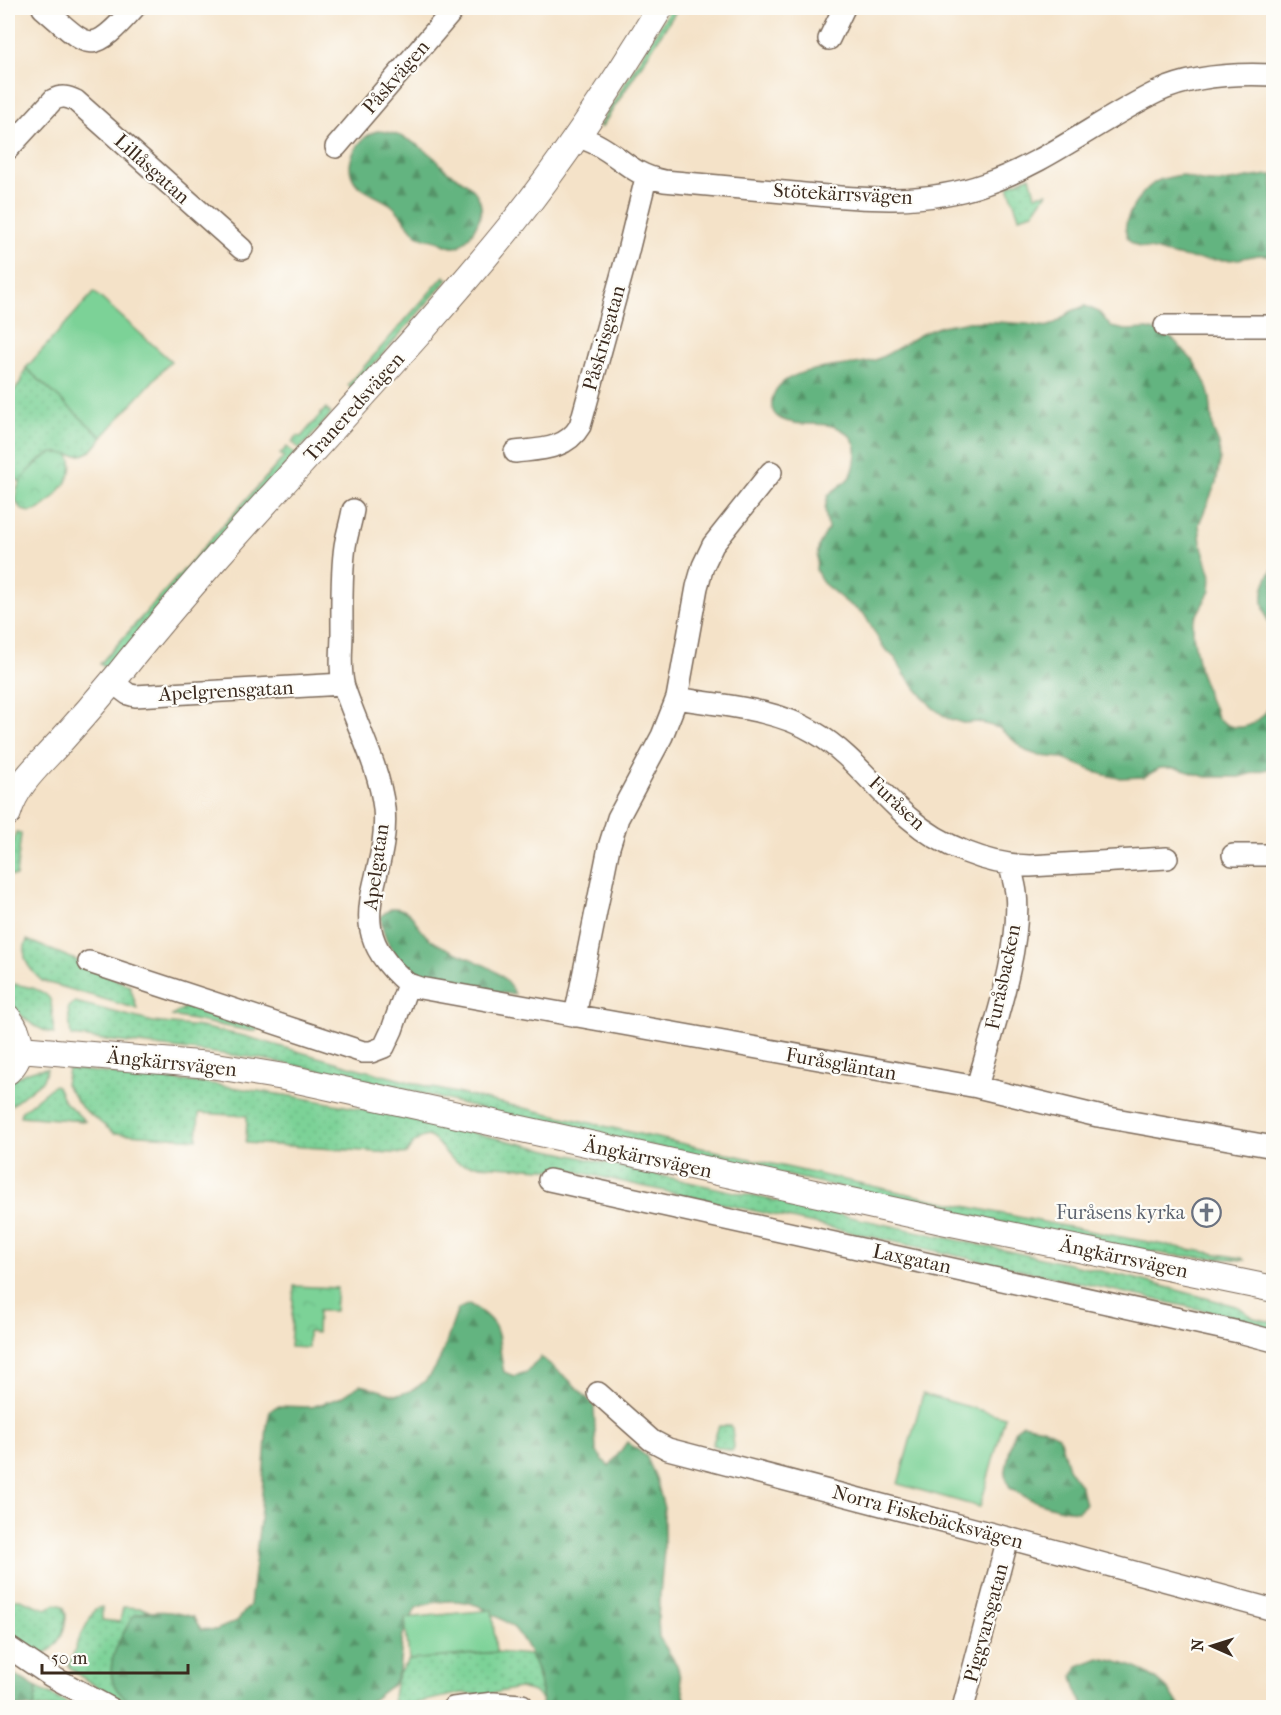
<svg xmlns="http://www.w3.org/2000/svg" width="1281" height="1715" font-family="'IM FELL French Canon',serif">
  <defs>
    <pattern id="grass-dots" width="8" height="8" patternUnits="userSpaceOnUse" patternTransform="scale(1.5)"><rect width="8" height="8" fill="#7bd297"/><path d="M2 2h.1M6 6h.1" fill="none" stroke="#6bb482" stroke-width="1.8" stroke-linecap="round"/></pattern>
    <pattern id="forest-firs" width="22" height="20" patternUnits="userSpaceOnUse" patternTransform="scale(1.5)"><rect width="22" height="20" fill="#64b480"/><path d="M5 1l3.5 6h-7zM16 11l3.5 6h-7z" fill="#549368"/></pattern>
    <pattern id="park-crowns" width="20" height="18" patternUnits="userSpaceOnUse" patternTransform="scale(1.5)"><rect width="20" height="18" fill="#7bd297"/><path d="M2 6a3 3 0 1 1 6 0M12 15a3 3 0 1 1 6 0" fill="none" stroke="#6bb482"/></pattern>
  </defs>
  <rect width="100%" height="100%" fill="#fdfcf7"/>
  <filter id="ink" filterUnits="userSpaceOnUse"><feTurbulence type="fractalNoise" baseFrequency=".0167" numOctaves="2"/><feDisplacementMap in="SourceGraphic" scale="12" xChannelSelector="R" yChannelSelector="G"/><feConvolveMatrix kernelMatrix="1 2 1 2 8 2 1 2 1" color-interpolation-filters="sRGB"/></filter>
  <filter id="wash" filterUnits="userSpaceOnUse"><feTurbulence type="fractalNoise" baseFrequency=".008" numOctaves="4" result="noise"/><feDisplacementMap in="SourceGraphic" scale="24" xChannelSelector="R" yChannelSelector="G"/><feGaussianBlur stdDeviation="1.35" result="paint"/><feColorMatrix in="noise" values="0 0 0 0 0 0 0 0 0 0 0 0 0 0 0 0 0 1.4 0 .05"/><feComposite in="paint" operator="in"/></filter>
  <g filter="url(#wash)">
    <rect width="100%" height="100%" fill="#f4e2c8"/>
    <!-- grass -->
    <path fill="url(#grass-dots)" stroke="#5b7e5a" stroke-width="1.5" d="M671,8H678L601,128L599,126Z
      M1030,176L1035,195L1047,193L1033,213L1019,217L1008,186Z
      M444,276L448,279L352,389L348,385Z
      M26,368L102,437C81,473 63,442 40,460C33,465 27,475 21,482L8,475V397L19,385Z
      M326,408L331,414L300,449L292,442L297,436L301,437Z
      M287,447L295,454L108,670L100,664L284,457L280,454Z
      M16,832L21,834L16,876L8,875V861Z
      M27,940L83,963L130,986L137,1009L42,981C30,970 19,958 27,940Z
      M8,983C21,986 44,987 51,1001L54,1034C30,1027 8,1010 8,983Z
      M75,1002L153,1022L200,1027L244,1036L360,1069L433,1088C702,1146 970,1214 1242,1258L1244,1260L1170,1255L1072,1238L479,1108L354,1077L257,1058L71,1036L68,1007Z
      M191,1003L259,1026L256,1031H250L172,1016Z
      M47,1068L43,1080L8,1108V1083C20,1074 31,1069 47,1068Z
      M68,1069L212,1084L303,1098L417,1120L693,1183L1133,1278L1239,1307L1254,1318L1273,1322V1330L1230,1316L574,1171L461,1164C442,1156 443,1143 428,1136C416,1138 412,1145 406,1154L246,1143L247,1116L199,1113L197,1139L114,1133L82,1108L65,1084Z
      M54,1085L57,1086L64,1101L85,1121L20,1116L21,1112Z
      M719,1426H731L732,1428L734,1447L732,1451L712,1445Z
      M12,1599H20L46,1609L56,1604L63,1606C72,1620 58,1652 41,1654C32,1655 26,1650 20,1645C15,1642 9,1638 8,1632C6,1624 8,1613 8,1604Z
      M102,1607V1620L120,1622L123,1607L142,1608L149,1611L134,1615C121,1636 113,1654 112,1678L131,1701L141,1707C129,1706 75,1676 69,1666L78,1641L95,1609Z
      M496,1652L530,1655L535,1663L543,1700L534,1692L519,1688L485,1695L462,1693L402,1706L393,1700C394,1683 397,1673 409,1660Z
      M37,1688L75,1707L34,1708Z"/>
    <!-- forest -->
    <path fill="url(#forest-firs)" stroke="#506f4f" stroke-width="1.5" d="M377,131C397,131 416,143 431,155C437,159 441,166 447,171C461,180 478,187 481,206C483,218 468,244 456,247C451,248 443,244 439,242C432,239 422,239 417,235C407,226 401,212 390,204C381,198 360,190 355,182C342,163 358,137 377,131Z
      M1182,175C1219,191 1238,176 1273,175V256C1257,252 1244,260 1228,260C1200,260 1182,259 1155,250C1149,249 1142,248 1137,246C1115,236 1130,210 1139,198C1154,179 1159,179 1182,175Z
      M1085,306L1099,312L1111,327L1126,330L1148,329L1162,333L1174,340L1194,362L1206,384L1210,398L1213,430L1219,444L1220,461L1216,483L1199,524L1201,543L1211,576L1210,591L1193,622V635L1200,672L1206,688L1208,699L1214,707L1217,718C1221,721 1226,725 1230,726C1250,732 1265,716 1273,701V766L1271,768L1239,777H1206L1176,768H1160L1144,777L1118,778L1101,774L1062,758L1040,756L1026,751L999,728L978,722L963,723L947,718L932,707L905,675L895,658L883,647L864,614L847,603L823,583L816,570L817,557L819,545L828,529L825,509L828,495C848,479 854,481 856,453C857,447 854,441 850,436C830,416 803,430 781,419C773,415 771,409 772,401C777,363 848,369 875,360C888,355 900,347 911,340C925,331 942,325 958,323C980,319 1005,323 1027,324C1034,325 1043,328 1049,326C1059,323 1064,315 1072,311C1076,309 1081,308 1085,306Z
      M1273,569V634C1263,611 1256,591 1273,569Z
      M392,908C416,908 414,927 430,939C458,959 500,961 515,994C473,991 413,990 390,947C385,938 381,927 381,916Z
      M469,1304C507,1326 495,1335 504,1372L514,1376L527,1372L541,1357L568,1379L594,1405L596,1451L609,1467L627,1442L646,1456L656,1478L664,1508V1550L658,1617L659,1637L677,1665L687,1707H542C545,1683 532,1652 518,1633C513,1625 504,1621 496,1616C489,1613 483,1607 476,1605C459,1598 432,1601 416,1608L403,1635L399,1671L394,1683L363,1707H141C134,1703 123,1698 118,1691C100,1669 122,1634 134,1615C155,1609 172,1611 193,1617L201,1629L216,1630L237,1621L250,1605L260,1521L267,1425L270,1411L277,1406L312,1407L342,1397L360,1385C372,1387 385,1393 396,1395C401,1395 405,1392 410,1391C442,1377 446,1337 458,1309Z
      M1023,1424L1043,1428L1059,1436L1068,1468L1081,1487L1085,1505L1078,1511C1054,1509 1030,1501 1010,1488L1005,1475L1009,1454L1014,1431Z
      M1099,1658C1134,1664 1163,1675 1180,1707H1084L1078,1695L1073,1676L1078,1666Z
      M8,1671L37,1688L34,1707H8Z"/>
    <!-- park -->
    <path fill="url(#park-crowns)" stroke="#5b7e5a" stroke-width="1.5" d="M52,453H61L69,455C75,466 70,476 64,485C56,495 38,518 23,510C19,507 16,503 16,498C14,482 39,459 52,453Z
      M294,1286L337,1288L335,1311H318L317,1333L308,1332V1348L290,1347Z"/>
    <!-- pitch -->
    <path fill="#7bd297" stroke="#5b7e5a" stroke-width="1.5" d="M94,292L171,361L102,437L26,368Z
      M923,1394L1005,1417L980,1507L898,1484Z
      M492,1610L496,1652L409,1660L405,1618Z"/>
  </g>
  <g filter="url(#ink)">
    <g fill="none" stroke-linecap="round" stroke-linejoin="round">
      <defs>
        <path id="minor" d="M43,8C90,48 89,58 134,8
          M829,39L844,8
          M578,136C584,139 590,141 596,144C623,158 630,174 664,181C708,185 751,189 795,193C859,199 923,206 985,184C1047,163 1099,120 1157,92C1193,75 1235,73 1274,75
          M336,147L455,8
          M8,149L53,100C62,95 68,97 76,101L242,249
          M1165,326H1274
          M515,452C540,449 566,450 580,426L626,259L646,178
          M112,682L128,694L135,696L343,684
          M677,698C722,706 774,708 814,732C852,754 876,790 909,818C941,846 988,865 1030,866L1167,858
          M1233,855H1274
          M89,962L363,1052H371L384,1047L392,1030L408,984C334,922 391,882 384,808C379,766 357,727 344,687C339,670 342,650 342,632C342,604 341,574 345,546C347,534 351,522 353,510
          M408,984L420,988L977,1087L1098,1116L1274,1147
          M575,1016L609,847L618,818L662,736L677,698L697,587L703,566L713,545L771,472
          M977,1087C992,1031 1022,950 1016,893C1015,884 1012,875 1010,866
          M549,1180L1243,1333L1274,1341
          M598,1393L651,1440L668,1449L1008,1538L1274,1610
          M8,1647L51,1676L110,1708
          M453,1708L494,1703L522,1705
          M963,1708L1008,1538"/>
        <path id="tertiary" d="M8,813C16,784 40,764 60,742C80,720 99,698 118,675C242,518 387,379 513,223C567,155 615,82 660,8
          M8,1018C22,1035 25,1055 8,1071
          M20,1049L210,1065L284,1077L942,1221L1274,1289"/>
      </defs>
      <!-- minor casing -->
      <use href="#minor" stroke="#7c6a5a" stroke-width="24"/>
      <!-- tertiary casing -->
      <use href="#tertiary" stroke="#7c6a5a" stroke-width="28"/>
      <!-- minor -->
      <use href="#minor" stroke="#fff" stroke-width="21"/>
      <!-- tertiary -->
      <use href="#tertiary" stroke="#fff" stroke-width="26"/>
    </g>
  </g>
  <!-- icons -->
  <defs>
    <symbol id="church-ring" viewBox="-11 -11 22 22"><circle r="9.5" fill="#fdfcf7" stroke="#6b7280" stroke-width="1.5"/><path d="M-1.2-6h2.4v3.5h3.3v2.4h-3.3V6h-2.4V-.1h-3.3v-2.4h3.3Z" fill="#6b7280"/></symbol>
  </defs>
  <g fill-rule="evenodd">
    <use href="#church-ring" x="1190" y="1196" width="33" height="33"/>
  </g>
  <g text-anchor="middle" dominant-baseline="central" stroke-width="4.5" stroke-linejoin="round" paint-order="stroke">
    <!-- street labels -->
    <g font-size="20" fill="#3b2a1e" stroke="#fdfcf7">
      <text transform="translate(396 77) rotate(-49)">Påskvägen</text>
      <text transform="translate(152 169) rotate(42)">Lillåsgatan</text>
      <text transform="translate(843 194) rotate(3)">Stötekärrsvägen</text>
      <text transform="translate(604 338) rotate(-74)">Påskrisgatan</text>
      <text transform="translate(354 407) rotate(-48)">Traneredsvägen</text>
      <text transform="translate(226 691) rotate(-3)">Apelgrensgatan</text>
      <text transform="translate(897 803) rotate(43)">Furåsen</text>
      <text transform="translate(376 867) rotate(-82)">Apelgatan</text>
      <text transform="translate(1003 977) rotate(-78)">Furåsbacken</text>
      <text transform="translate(172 1063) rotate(6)">Ängkärrsvägen</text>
      <text transform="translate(841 1064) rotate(10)">Furåsgläntan</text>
      <text transform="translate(648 1158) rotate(12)">Ängkärrsvägen</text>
      <text transform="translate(1124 1258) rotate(12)">Ängkärrsvägen</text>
      <text transform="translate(912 1259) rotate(12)">Laxgatan</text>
      <text transform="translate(928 1517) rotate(15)">Norra Fiskebäcksvägen</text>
      <text transform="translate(986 1623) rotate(-75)">Piggvarsgatan</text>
    </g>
    <!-- worship labels -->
    <g font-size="20" fill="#5b616d" stroke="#fdfcf7" text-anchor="end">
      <text x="1185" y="1212">Furåsens kyrka</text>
    </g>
  </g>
  <!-- margin -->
  <rect width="1281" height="1715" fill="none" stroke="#fdfcf7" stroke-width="30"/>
  <!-- north arrow -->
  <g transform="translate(1212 1646) rotate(273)" stroke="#fdfcf7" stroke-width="4.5" paint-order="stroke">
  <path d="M0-4.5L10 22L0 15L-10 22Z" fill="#3b2a1e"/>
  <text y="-9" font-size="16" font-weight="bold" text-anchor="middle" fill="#3b2a1e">N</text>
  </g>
  <!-- scale -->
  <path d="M42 1664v9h146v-9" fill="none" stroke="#3b2a1e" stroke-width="3"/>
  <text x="51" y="1664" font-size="18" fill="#3b2a1e" stroke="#fdfcf7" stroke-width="4.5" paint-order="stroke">50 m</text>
</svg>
